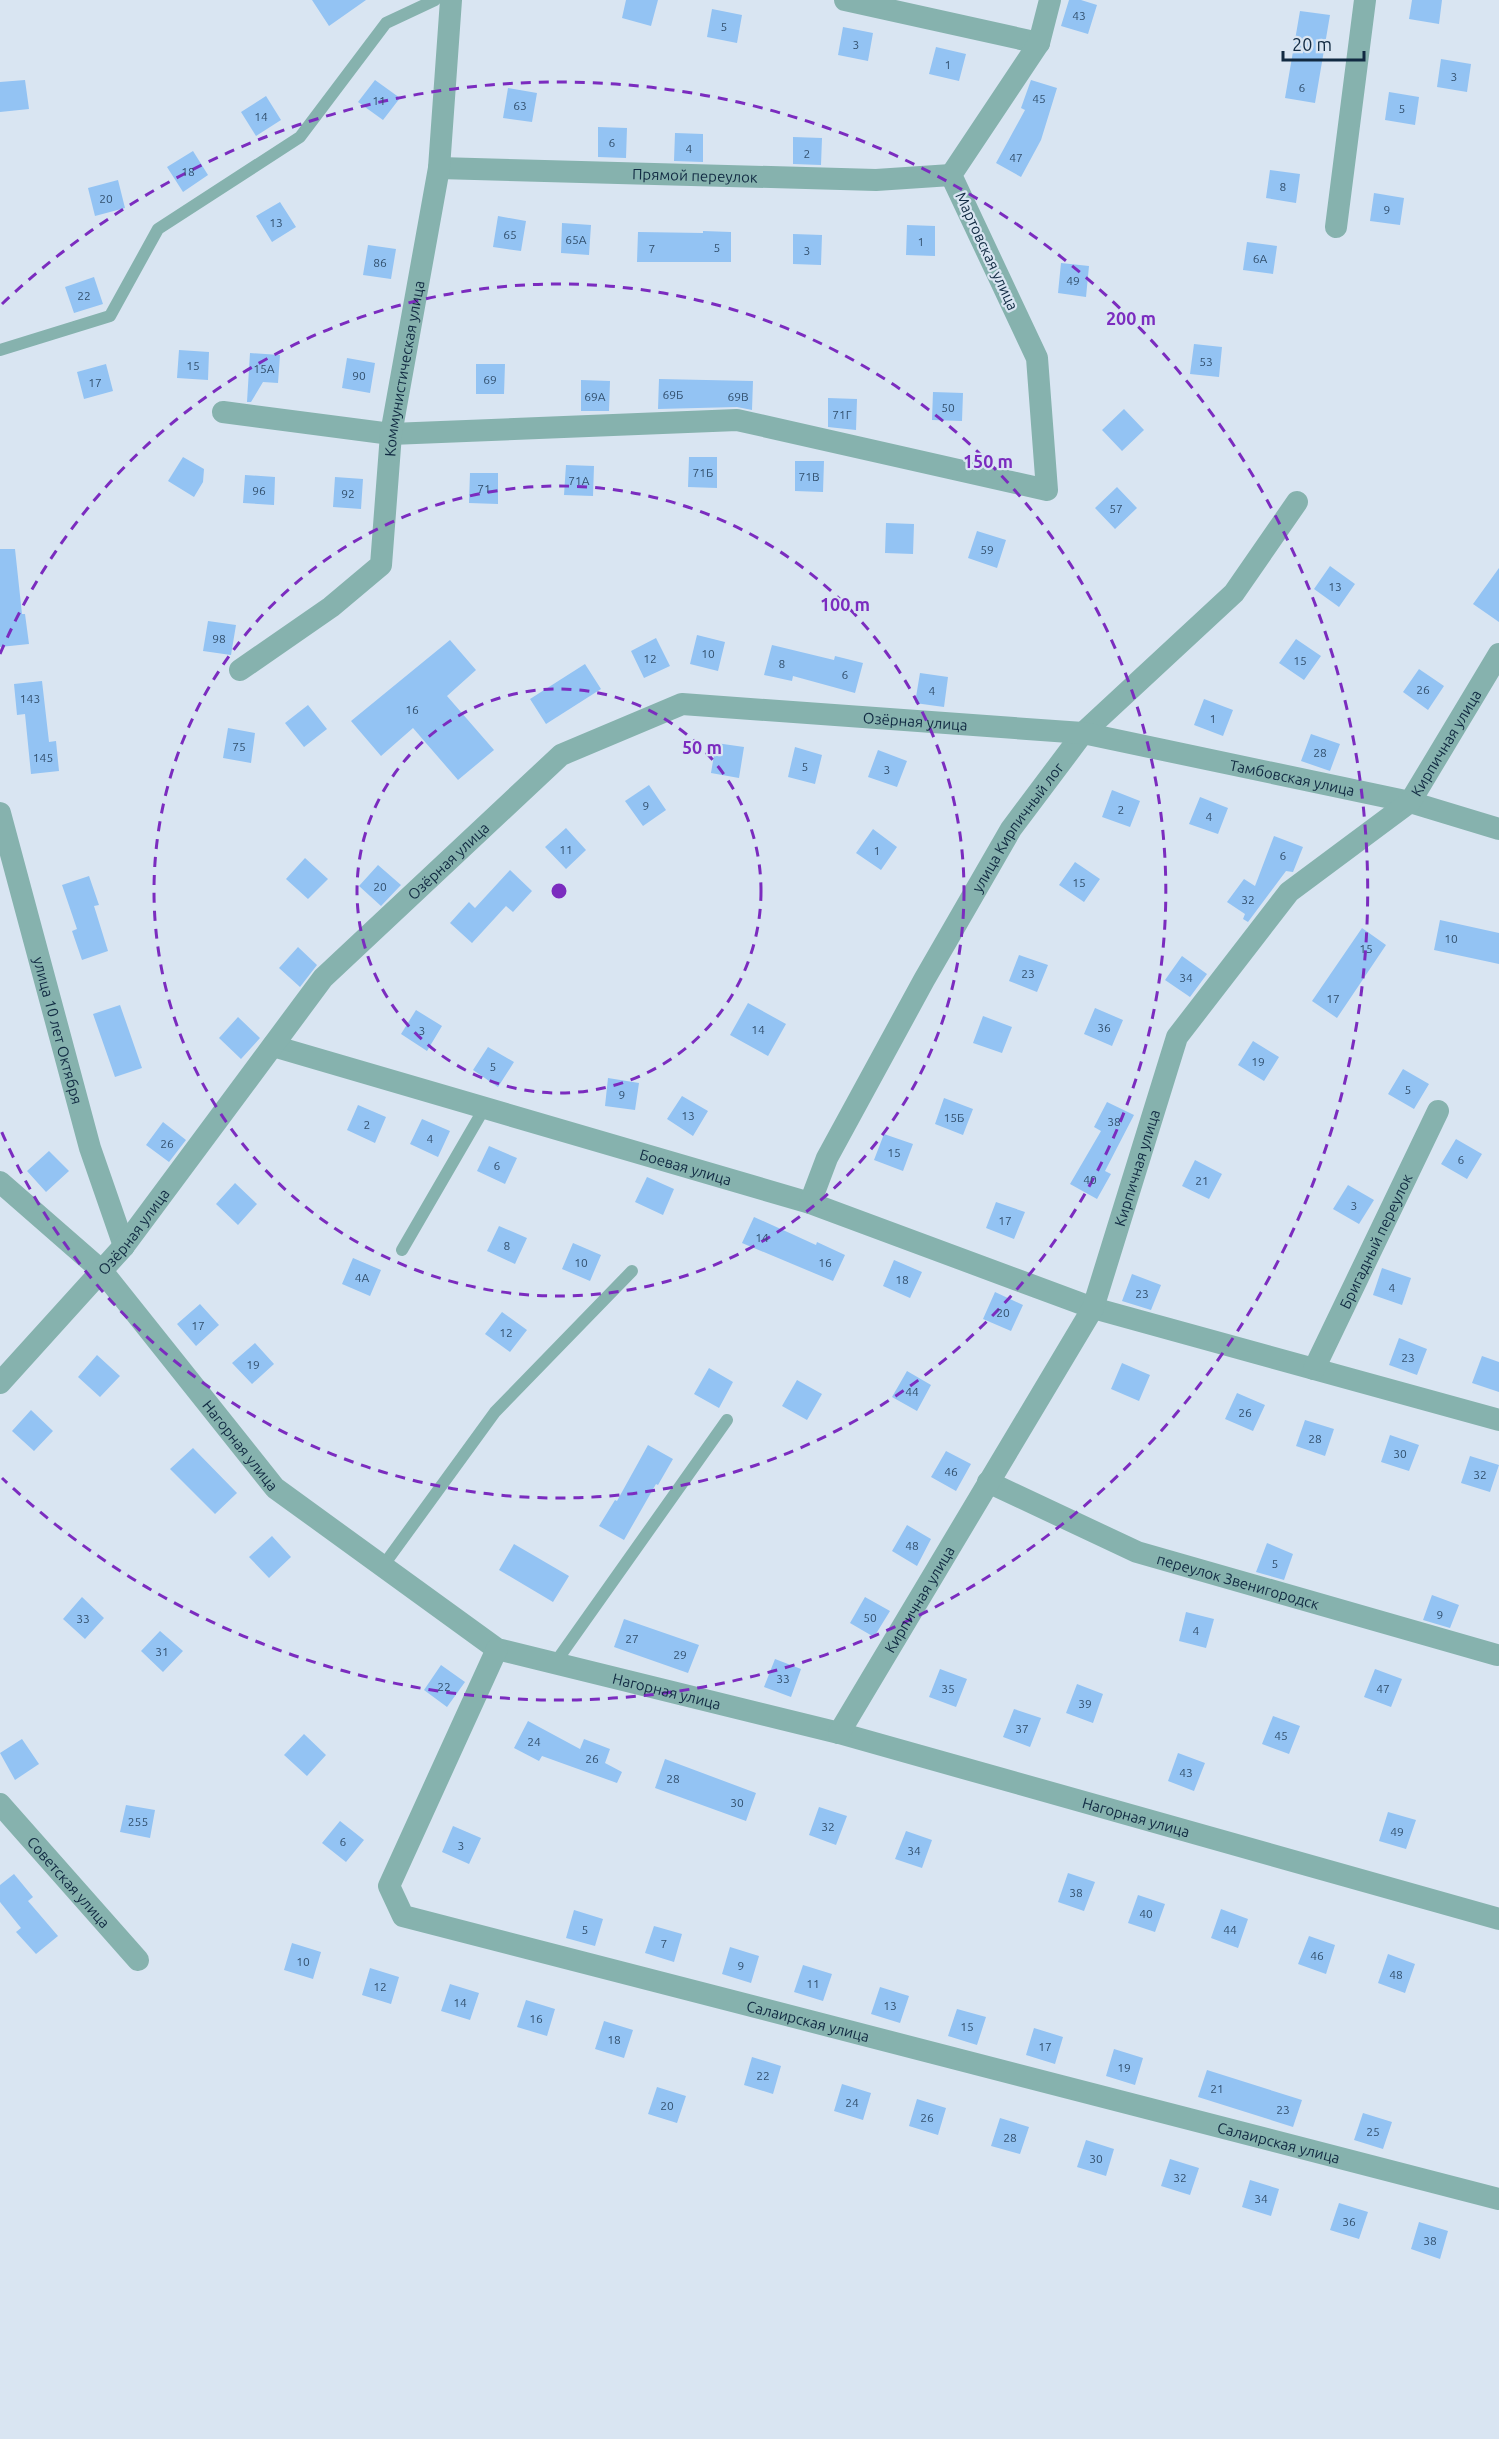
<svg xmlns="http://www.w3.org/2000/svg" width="1499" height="2439" font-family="Ubuntu,sans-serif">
  <rect width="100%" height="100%" fill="#d9e5f2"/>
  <!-- building -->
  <path fill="#93c3f3" d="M312,0H366L329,26Z
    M626,0H658L651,26L622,18Z
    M1069,0H1081L1097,5L1088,34L1061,26Z
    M1412,0H1442L1439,24L1409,19Z
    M712,9L742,15L737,43L707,37Z
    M1300,11L1330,15L1315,103L1285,98Z
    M843,27L873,33L868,61L838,55Z
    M936,47L966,54L959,81L929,74Z
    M1441,59L1471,64L1467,92L1437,87Z
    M25,80L29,109L0,112V82Z
    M375,80L400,98L383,120L358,102Z
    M1031,80L1057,88L1041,140L1021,177L996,163L1025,110L1021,108Z
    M508,88L537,93L532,122L503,118Z
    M1389,92L1419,97L1415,125L1385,120Z
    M266,96L281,120L256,136L241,112Z
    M598,127L627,128L626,158L598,157Z
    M675,133L703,134V162L674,161Z
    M793,137L822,138L821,165L793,164Z
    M193,151L208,175L183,192L167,167Z
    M1270,170L1300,174L1296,203L1266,198Z
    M118,180L125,208L95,216L88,188Z
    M1374,193L1404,198L1400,225L1370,221Z
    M280,202L296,227L272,242L256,216Z
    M498,216L526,221L521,251L493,247Z
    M562,223L591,225L589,255L561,253Z
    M907,225L935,226V256L906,255Z
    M703,231L731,232V262H637L638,232L703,233Z
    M793,234L822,235L821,265L793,264Z
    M1247,242L1277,246L1273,274L1243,270Z
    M368,245L396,249L391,279L363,275Z
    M1061,263L1089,266L1086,297L1058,293Z
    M94,277L103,304L74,313L65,287Z
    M1194,344L1222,347L1219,377L1190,374Z
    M179,350L209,352L208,380L177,378Z
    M250,353L280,355L278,383L263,382L251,402H247Z
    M347,358L375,363L370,393L342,388Z
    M106,364L113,391L84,399L77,372Z
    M476,364H505L504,394H476Z
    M659,379L753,381L752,410L737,407L658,409Z
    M581,380L610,381L609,411H581Z
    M933,392L963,393L962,421L932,420Z
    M828,398L857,399L856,430L828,427Z
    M1124,409L1144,430L1122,451L1102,430Z
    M183,457L204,469L203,482L194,497L168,481Z
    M689,457H717V488L688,487Z
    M795,461H824L823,492L795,491Z
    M566,465L594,466L593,496L564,495Z
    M470,473H498V504L469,503Z
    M245,475L275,477L274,505L243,503Z
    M335,477L363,479L361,509L333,507Z
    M1117,487L1137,508L1115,529L1095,508Z
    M886,523L914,524L913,554L885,553Z
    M977,531L1006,540L997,568L968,558Z
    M0,549H15L22,614H25L29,644L0,647Z
    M1330,566L1355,584L1339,607L1314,589Z
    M1499,568V622L1473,604Z
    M208,621L236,625L231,655L203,651Z
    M697,635L725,642L718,671L690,664Z
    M656,638L670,666L644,678L631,651Z
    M1296,639L1321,656L1304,680L1279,663Z
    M450,640L476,670L447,696L494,750L458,780L413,728L381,756L351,721Z
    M772,645L834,660L835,656L863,663L855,693L793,676L792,681L764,675Z
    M585,664L601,689L546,724L530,699Z
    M1419,669L1444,686L1428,710L1403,692Z
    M920,673L948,677L944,707L915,703Z
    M42,681L49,742L56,741L59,771L31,774L25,714L17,715L14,684Z
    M1204,699L1233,710L1223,736L1194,725Z
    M308,705L327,729L304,747L285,723Z
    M228,728L255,733L251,763L223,758Z
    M1311,734L1340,744L1330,771L1301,761Z
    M716,743L744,747L739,778L711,773Z
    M795,747L822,755L815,784L788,777Z
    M878,750L907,761L897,787L868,777Z
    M649,785L666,810L643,826L625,801Z
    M1112,790L1140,801L1130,827L1102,817Z
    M1200,797L1228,808L1218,834L1189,824Z
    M566,828L586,850L566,869L545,847Z
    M873,829L897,847L881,870L856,853Z
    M1274,836L1303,847L1293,872L1286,871L1248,922L1243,919L1245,914L1227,902L1244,879L1255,886Z
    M305,858L328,879L308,899L286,879Z
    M1075,862L1100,879L1084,902L1059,885Z
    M378,865L401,885L381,906L359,886Z
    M510,870L532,891L513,912L506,906L472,943L450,923L469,902L475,908Z
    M89,876L99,905L94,906L108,951L82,960L72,931L77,929L62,885Z
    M1440,920L1499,933V964L1434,950Z
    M1362,928L1386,945L1337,1018L1312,1001Z
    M298,947L317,965L300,987L279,968Z
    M1019,955L1048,965L1037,992L1009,981Z
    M1182,956L1207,974L1190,997L1165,980Z
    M748,1003L786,1024L768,1056L730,1035Z
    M120,1005L142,1068L115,1077L93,1014Z
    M1095,1008L1123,1020L1112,1046L1084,1034Z
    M416,1010L442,1026L427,1051L401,1034Z
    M983,1016L1012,1027L1002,1053L973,1043Z
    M238,1017L260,1038L241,1059L219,1038Z
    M1253,1041L1279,1057L1264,1081L1238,1065Z
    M488,1047L514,1062L498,1087L473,1070Z
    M1403,1069L1429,1084L1414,1109L1388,1094Z
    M608,1078L639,1083L635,1110L605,1106Z
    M682,1096L708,1111L693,1136L667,1119Z
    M944,1098L973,1109L963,1135L935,1124Z
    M1107,1102L1134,1115L1105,1171L1111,1174L1097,1199L1070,1184L1101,1131L1094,1127Z
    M358,1105L386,1117L375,1143L347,1130Z
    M422,1119L450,1131L438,1157L410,1144Z
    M163,1122L186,1140L169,1162L146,1145Z
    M884,1134L913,1144L903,1171L874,1160Z
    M1456,1139L1482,1154L1467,1179L1441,1164Z
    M489,1146L517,1158L505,1184L477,1171Z
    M49,1151L69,1171L46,1192L27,1171Z
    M1195,1160L1222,1174L1209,1199L1182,1186Z
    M647,1177L674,1189L663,1215L635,1202Z
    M235,1183L257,1204L238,1225L216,1204Z
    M1348,1185L1374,1200L1359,1224L1333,1209Z
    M996,1202L1025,1212L1014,1239L986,1228Z
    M754,1217L816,1245L817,1242L845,1255L833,1281L742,1243Z
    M499,1226L527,1238L515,1264L487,1251Z
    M573,1243L601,1255L590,1281L562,1269Z
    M353,1258L381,1270L370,1296L342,1284Z
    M894,1260L922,1272L910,1298L883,1286Z
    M1382,1268L1411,1278L1402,1305L1373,1295Z
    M1132,1274L1161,1285L1151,1310L1122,1301Z
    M995,1292L1023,1305L1011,1331L983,1319Z
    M200,1304L219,1325L196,1346L177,1324Z
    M502,1312L527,1330L510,1352L485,1334Z
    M1399,1338L1427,1349L1417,1375L1389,1365Z
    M255,1343L274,1364L252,1384L232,1363Z
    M97,1355L120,1376L100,1397L78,1377Z
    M1482,1356L1499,1362V1392L1472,1383Z
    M1122,1363L1150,1375L1139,1401L1111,1389Z
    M709,1368L733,1382L719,1408L694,1394Z
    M907,1371L931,1385L917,1411L892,1397Z
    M797,1380L822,1394L807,1420L782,1406Z
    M1237,1393L1265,1405L1253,1431L1225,1419Z
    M31,1410L53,1431L34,1451L12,1431Z
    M1305,1420L1334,1429L1325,1456L1296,1446Z
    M1390,1435L1419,1445L1409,1471L1381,1462Z
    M648,1445L673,1459L658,1485L656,1484L624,1540L599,1526L615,1500L617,1501Z
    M193,1448L237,1493L215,1514L170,1469Z
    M946,1451L971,1464L956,1491L931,1477Z
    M1470,1456L1499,1465L1490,1492L1461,1483Z
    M907,1525L931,1539L917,1566L892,1551Z
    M272,1536L291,1557L269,1578L249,1557Z
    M1267,1543L1293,1554L1284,1580L1256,1572Z
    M514,1544L569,1576L553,1602L499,1570Z
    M1432,1595L1459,1605L1450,1628L1423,1620Z
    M82,1597L104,1618L85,1639L63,1619Z
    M865,1597L890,1611L874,1637L850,1623Z
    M1186,1612L1214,1619L1206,1648L1179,1641Z
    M624,1619L699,1645L688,1673L614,1647Z
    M160,1631L183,1651L163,1672L141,1651Z
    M775,1659L801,1669L791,1697L764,1687Z
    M441,1665L465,1682L447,1707L424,1690Z
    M940,1669L967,1679L956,1707L929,1697Z
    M1375,1669L1402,1679L1391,1707L1364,1697Z
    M1077,1684L1103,1694L1093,1723L1066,1713Z
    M1014,1709L1041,1718L1030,1747L1003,1737Z
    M1273,1716L1300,1726L1289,1754L1262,1744Z
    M528,1721L580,1749L584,1739L610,1749L605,1763L622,1772L617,1783L542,1756L539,1761L514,1748Z
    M304,1734L326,1755L307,1776L284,1755Z
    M22,1739L39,1764L15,1780L0,1753Z
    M1178,1753L1205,1763L1194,1791L1168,1781Z
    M665,1759L756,1793L746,1821L655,1788Z
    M126,1805L155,1810L150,1838L120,1832Z
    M819,1807L847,1816L836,1845L809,1835Z
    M1388,1812L1416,1820L1406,1849L1379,1841Z
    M340,1821L364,1840L346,1862L322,1843Z
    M453,1826L481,1838L469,1864L442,1852Z
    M906,1831L932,1840L922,1868L895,1859Z
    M1068,1873L1095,1882L1084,1911L1058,1902Z
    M14,1874L33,1897L28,1901L58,1936L36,1954L16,1932L21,1928L0,1902V1885Z
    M1138,1895L1165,1904L1155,1932L1128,1923Z
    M1221,1909L1248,1919L1238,1948L1211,1938Z
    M574,1910L603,1919L595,1946L566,1938Z
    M654,1926L682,1934L674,1962L645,1953Z
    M1309,1936L1335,1945L1326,1974L1298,1964Z
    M292,1943L321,1952L313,1979L284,1970Z
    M730,1947L759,1956L751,1983L722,1974Z
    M1388,1954L1415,1964L1405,1993L1378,1983Z
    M803,1965L832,1974L823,2001L794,1992Z
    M370,1968L399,1977L391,2004L362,1995Z
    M450,1984L479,1993L470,2020L441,2011Z
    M880,1987L909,1996L900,2023L871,2014Z
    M526,2000L555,2009L547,2036L517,2027Z
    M957,2009L986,2017L977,2045L948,2036Z
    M604,2021L633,2030L624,2058L595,2049Z
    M1034,2028L1063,2037L1055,2064L1026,2055Z
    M1114,2049L1143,2058L1135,2085L1106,2076Z
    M752,2057L781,2066L773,2094L744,2085Z
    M1207,2070L1302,2100L1293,2127L1198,2097Z
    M842,2084L871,2093L863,2120L834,2111Z
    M657,2087L686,2096L677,2123L648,2114Z
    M917,2099L946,2108L938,2135L909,2126Z
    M1363,2113L1392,2122L1383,2149L1354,2140Z
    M1000,2118L1029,2127L1020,2154L991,2146Z
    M1086,2140L1114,2149L1106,2176L1077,2167Z
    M1170,2159L1199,2168L1190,2195L1161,2186Z
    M1250,2180L1279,2189L1271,2216L1242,2207Z
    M1339,2203L1368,2212L1359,2239L1330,2230Z
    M1419,2222L1448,2231L1440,2259L1411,2249Z"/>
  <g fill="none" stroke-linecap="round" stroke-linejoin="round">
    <!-- lane -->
    <path stroke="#86b2ae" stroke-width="12" d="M0,350L110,316L158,229L300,137L386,23L435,0
      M402,1250L485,1107
      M383,1566L495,1412L632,1271
      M555,1663L727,1420"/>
    <!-- street -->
    <g stroke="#86b2ae" stroke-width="22">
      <path d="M845,0L1039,43"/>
      <path id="s1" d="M439,168L876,180L951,175"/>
      <path d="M1336,227L1365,0"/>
      <path d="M223,412L391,434L737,420L1047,490L1037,358L951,175L1039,43L1050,0"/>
      <path id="s2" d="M240,670L331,607L381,565L391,434L439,168L451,0"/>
      <path id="s3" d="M0,813L90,1148L124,1246"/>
      <path id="s4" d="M273,1046L810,1203L1093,1308L1499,1420"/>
      <path id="s5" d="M0,1182L102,1271L275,1488L497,1649L839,1733L1499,1919"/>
      <path id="s6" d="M810,1203L827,1158L924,980L1011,829L1083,733L1234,593L1297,502"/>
      <path id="s7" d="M1314,1369L1438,1111"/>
      <path id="s8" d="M0,1383L124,1246L323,978L561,755L682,704L1083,733L1410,802L1499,829"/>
      <path id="s9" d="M988,1482L1137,1552L1497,1655"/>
      <path id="s10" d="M497,1649L389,1886L403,1916L1499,2199"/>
      <path id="s11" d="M839,1733L1093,1308L1177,1037L1289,892L1410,802L1499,654"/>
      <path id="s12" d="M0,1804L138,1960"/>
    </g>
  </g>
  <!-- distance rings -->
  <g fill="none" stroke="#7b2cbf" stroke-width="3" stroke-dasharray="10 8">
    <circle cx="559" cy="891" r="202"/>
    <circle cx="559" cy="891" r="405"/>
    <path d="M0 654A607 607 0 1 1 0 1128"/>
    <path d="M2 304A809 809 0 1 1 2 1478"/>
  </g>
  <g text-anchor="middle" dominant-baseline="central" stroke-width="4.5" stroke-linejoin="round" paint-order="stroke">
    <!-- number labels -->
    <g font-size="12" fill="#32506e">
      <text x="1079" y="15">43</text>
      <text x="724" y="26">5</text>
      <text x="856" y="44">3</text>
      <text x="948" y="64">1</text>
      <text x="1454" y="76">3</text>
      <text x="1302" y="87">6</text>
      <text x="1039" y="98">45</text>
      <text x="379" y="100">11</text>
      <text x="520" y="105">63</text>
      <text x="1402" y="108">5</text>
      <text x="261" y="116">14</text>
      <text x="612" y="142">6</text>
      <text x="689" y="148">4</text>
      <text x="807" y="153">2</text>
      <text x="1016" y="157">47</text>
      <text x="188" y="171">18</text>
      <text x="1283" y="186">8</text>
      <text x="106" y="198">20</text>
      <text x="1387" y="209">9</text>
      <text x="276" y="222">13</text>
      <text x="510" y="234">65</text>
      <text x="576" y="239">65А</text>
      <text x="921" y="241">1</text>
      <text x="717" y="247">5</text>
      <text x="652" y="248">7</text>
      <text x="807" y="250">3</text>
      <text x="1260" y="258">6А</text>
      <text x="380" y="262">86</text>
      <text x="1073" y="280">49</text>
      <text x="84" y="295">22</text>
      <text x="1206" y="361">53</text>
      <text x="193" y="365">15</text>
      <text x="264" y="368">15А</text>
      <text x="359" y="375">90</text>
      <text x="490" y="379">69</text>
      <text x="95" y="382">17</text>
      <text x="673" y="394">69Б</text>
      <text x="595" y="396">69А</text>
      <text x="738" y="396">69В</text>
      <text x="948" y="407">50</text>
      <text x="842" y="414">71Г</text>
      <text x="703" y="472">71Б</text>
      <text x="809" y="476">71В</text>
      <text x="579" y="480">71А</text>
      <text x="484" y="488">71</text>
      <text x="259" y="490">96</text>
      <text x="348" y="493">92</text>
      <text x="1116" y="508">57</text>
      <text x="987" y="549">59</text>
      <text x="1335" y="586">13</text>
      <text x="219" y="638">98</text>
      <text x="708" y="653">10</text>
      <text x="650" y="658">12</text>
      <text x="1300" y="660">15</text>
      <text x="782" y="663">8</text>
      <text x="845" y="674">6</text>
      <text x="1423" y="689">26</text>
      <text x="932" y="690">4</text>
      <text x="30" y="698">143</text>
      <text x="412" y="709">16</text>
      <text x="1213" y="718">1</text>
      <text x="239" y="746">75</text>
      <text x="1320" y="752">28</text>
      <text x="43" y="757">145</text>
      <text x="805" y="766">5</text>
      <text x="887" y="769">3</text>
      <text x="646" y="805">9</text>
      <text x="1121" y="809">2</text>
      <text x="1209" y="816">4</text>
      <text x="566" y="849">11</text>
      <text x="877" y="850">1</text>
      <text x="1283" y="855">6</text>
      <text x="1079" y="882">15</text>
      <text x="380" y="886">20</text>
      <text x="1248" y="899">32</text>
      <text x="1451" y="938">10</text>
      <text x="1366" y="948">15</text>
      <text x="1028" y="973">23</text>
      <text x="1186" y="977">34</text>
      <text x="1333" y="998">17</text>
      <text x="1104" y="1027">36</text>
      <text x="758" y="1029">14</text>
      <text x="422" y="1030">3</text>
      <text x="1258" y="1061">19</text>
      <text x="493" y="1066">5</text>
      <text x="1408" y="1089">5</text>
      <text x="622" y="1094">9</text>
      <text x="688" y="1115">13</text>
      <text x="954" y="1117">15Б</text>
      <text x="1114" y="1121">38</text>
      <text x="367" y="1124">2</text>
      <text x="430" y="1138">4</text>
      <text x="167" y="1143">26</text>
      <text x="894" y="1152">15</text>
      <text x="1461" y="1159">6</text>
      <text x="497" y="1165">6</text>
      <text x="1090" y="1179">40</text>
      <text x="1202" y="1180">21</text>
      <text x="1354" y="1205">3</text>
      <text x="1005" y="1220">17</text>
      <text x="762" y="1237">14</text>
      <text x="507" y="1245">8</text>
      <text x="581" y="1262">10</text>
      <text x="825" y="1262">16</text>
      <text x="362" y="1277">4А</text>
      <text x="902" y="1279">18</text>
      <text x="1392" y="1287">4</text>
      <text x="1142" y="1293">23</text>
      <text x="1003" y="1312">20</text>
      <text x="198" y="1325">17</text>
      <text x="506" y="1332">12</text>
      <text x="1408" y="1357">23</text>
      <text x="253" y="1364">19</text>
      <text x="912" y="1391">44</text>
      <text x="1245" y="1412">26</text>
      <text x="1315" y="1438">28</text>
      <text x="1400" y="1453">30</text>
      <text x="951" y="1471">46</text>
      <text x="1480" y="1474">32</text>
      <text x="912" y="1545">48</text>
      <text x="1275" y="1563">5</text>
      <text x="1440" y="1614">9</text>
      <text x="870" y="1617">50</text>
      <text x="83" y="1618">33</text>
      <text x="1196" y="1630">4</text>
      <text x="632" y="1638">27</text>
      <text x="162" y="1651">31</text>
      <text x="680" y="1654">29</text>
      <text x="783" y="1678">33</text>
      <text x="444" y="1686">22</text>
      <text x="948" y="1688">35</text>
      <text x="1383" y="1688">47</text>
      <text x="1085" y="1703">39</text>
      <text x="1022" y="1728">37</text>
      <text x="1281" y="1735">45</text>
      <text x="534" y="1741">24</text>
      <text x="592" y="1758">26</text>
      <text x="1186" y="1772">43</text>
      <text x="673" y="1778">28</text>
      <text x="737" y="1802">30</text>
      <text x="138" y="1821">255</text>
      <text x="828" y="1826">32</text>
      <text x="1397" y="1831">49</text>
      <text x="343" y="1841">6</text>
      <text x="461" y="1845">3</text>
      <text x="914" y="1850">34</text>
      <text x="1076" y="1892">38</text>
      <text x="1146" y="1913">40</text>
      <text x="585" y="1929">5</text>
      <text x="1230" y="1929">44</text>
      <text x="664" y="1943">7</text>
      <text x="1317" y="1955">46</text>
      <text x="303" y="1961">10</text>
      <text x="741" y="1965">9</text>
      <text x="1396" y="1974">48</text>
      <text x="813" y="1983">11</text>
      <text x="380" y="1986">12</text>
      <text x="460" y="2002">14</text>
      <text x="890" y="2005">13</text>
      <text x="536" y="2018">16</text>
      <text x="967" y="2026">15</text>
      <text x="614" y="2039">18</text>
      <text x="1045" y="2046">17</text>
      <text x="1124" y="2067">19</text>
      <text x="763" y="2075">22</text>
      <text x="1217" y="2088">21</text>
      <text x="852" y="2102">24</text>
      <text x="667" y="2105">20</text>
      <text x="1283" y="2109">23</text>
      <text x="927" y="2117">26</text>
      <text x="1373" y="2131">25</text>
      <text x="1010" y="2137">28</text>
      <text x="1096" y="2158">30</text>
      <text x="1180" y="2177">32</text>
      <text x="1261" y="2198">34</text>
      <text x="1349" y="2221">36</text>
      <text x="1430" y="2240">38</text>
    </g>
    <!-- street labels -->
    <g font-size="15" fill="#112a42" stroke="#d9e5f2">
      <text stroke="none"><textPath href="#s1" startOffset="256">Прямой переулок</textPath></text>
      <text transform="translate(987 251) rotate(65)">Мартовская улица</text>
      <text stroke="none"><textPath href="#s2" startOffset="374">Коммунистическая улица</textPath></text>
      <text stroke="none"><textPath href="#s8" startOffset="1210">Озёрная улица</textPath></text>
      <text stroke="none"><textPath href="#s11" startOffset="1182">Кирпичная улица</textPath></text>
      <text stroke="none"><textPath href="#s8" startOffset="1592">Тамбовская улица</textPath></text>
      <text stroke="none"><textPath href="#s6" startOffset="430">улица Кирпичный лог</textPath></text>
      <text stroke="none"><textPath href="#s8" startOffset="690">Озёрная улица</textPath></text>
      <text stroke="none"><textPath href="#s3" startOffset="225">улица 10 лет Октября</textPath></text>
      <text stroke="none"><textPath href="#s4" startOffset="430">Боевая улица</textPath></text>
      <text stroke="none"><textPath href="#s11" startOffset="642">Кирпичная улица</textPath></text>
      <text stroke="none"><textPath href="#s8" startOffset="202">Озёрная улица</textPath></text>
      <text stroke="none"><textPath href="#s7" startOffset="142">Бригадный переулок</textPath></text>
      <text stroke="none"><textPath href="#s5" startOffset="358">Нагорная улица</textPath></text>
      <text stroke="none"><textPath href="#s9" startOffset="270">переулок Звенигородск</textPath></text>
      <text stroke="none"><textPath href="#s11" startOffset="156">Кирпичная улица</textPath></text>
      <text stroke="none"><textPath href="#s5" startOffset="862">Нагорная улица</textPath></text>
      <text stroke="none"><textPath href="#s5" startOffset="1348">Нагорная улица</textPath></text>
      <text stroke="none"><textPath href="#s12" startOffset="104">Советская улица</textPath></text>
      <text stroke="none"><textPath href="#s10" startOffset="712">Салаирская улица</textPath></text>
      <text stroke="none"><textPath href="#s10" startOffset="1198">Салаирская улица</textPath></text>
    </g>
  </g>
  <circle cx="559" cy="891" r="9" fill="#7b2cbf" stroke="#d9e5f2" stroke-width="3"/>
  <g font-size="18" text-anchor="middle" font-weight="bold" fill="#7b2cbf" stroke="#d9e5f2" stroke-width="4.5" stroke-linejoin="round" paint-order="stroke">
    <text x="1131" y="325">200 m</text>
    <text x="988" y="468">150 m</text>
    <text x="845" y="611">100 m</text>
    <text x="702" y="754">50 m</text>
  </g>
  <!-- scale -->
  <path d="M1283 51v9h81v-9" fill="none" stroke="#112a42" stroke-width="3"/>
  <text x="1292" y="51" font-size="18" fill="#112a42" stroke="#d9e5f2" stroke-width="4.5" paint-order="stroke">20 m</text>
</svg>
